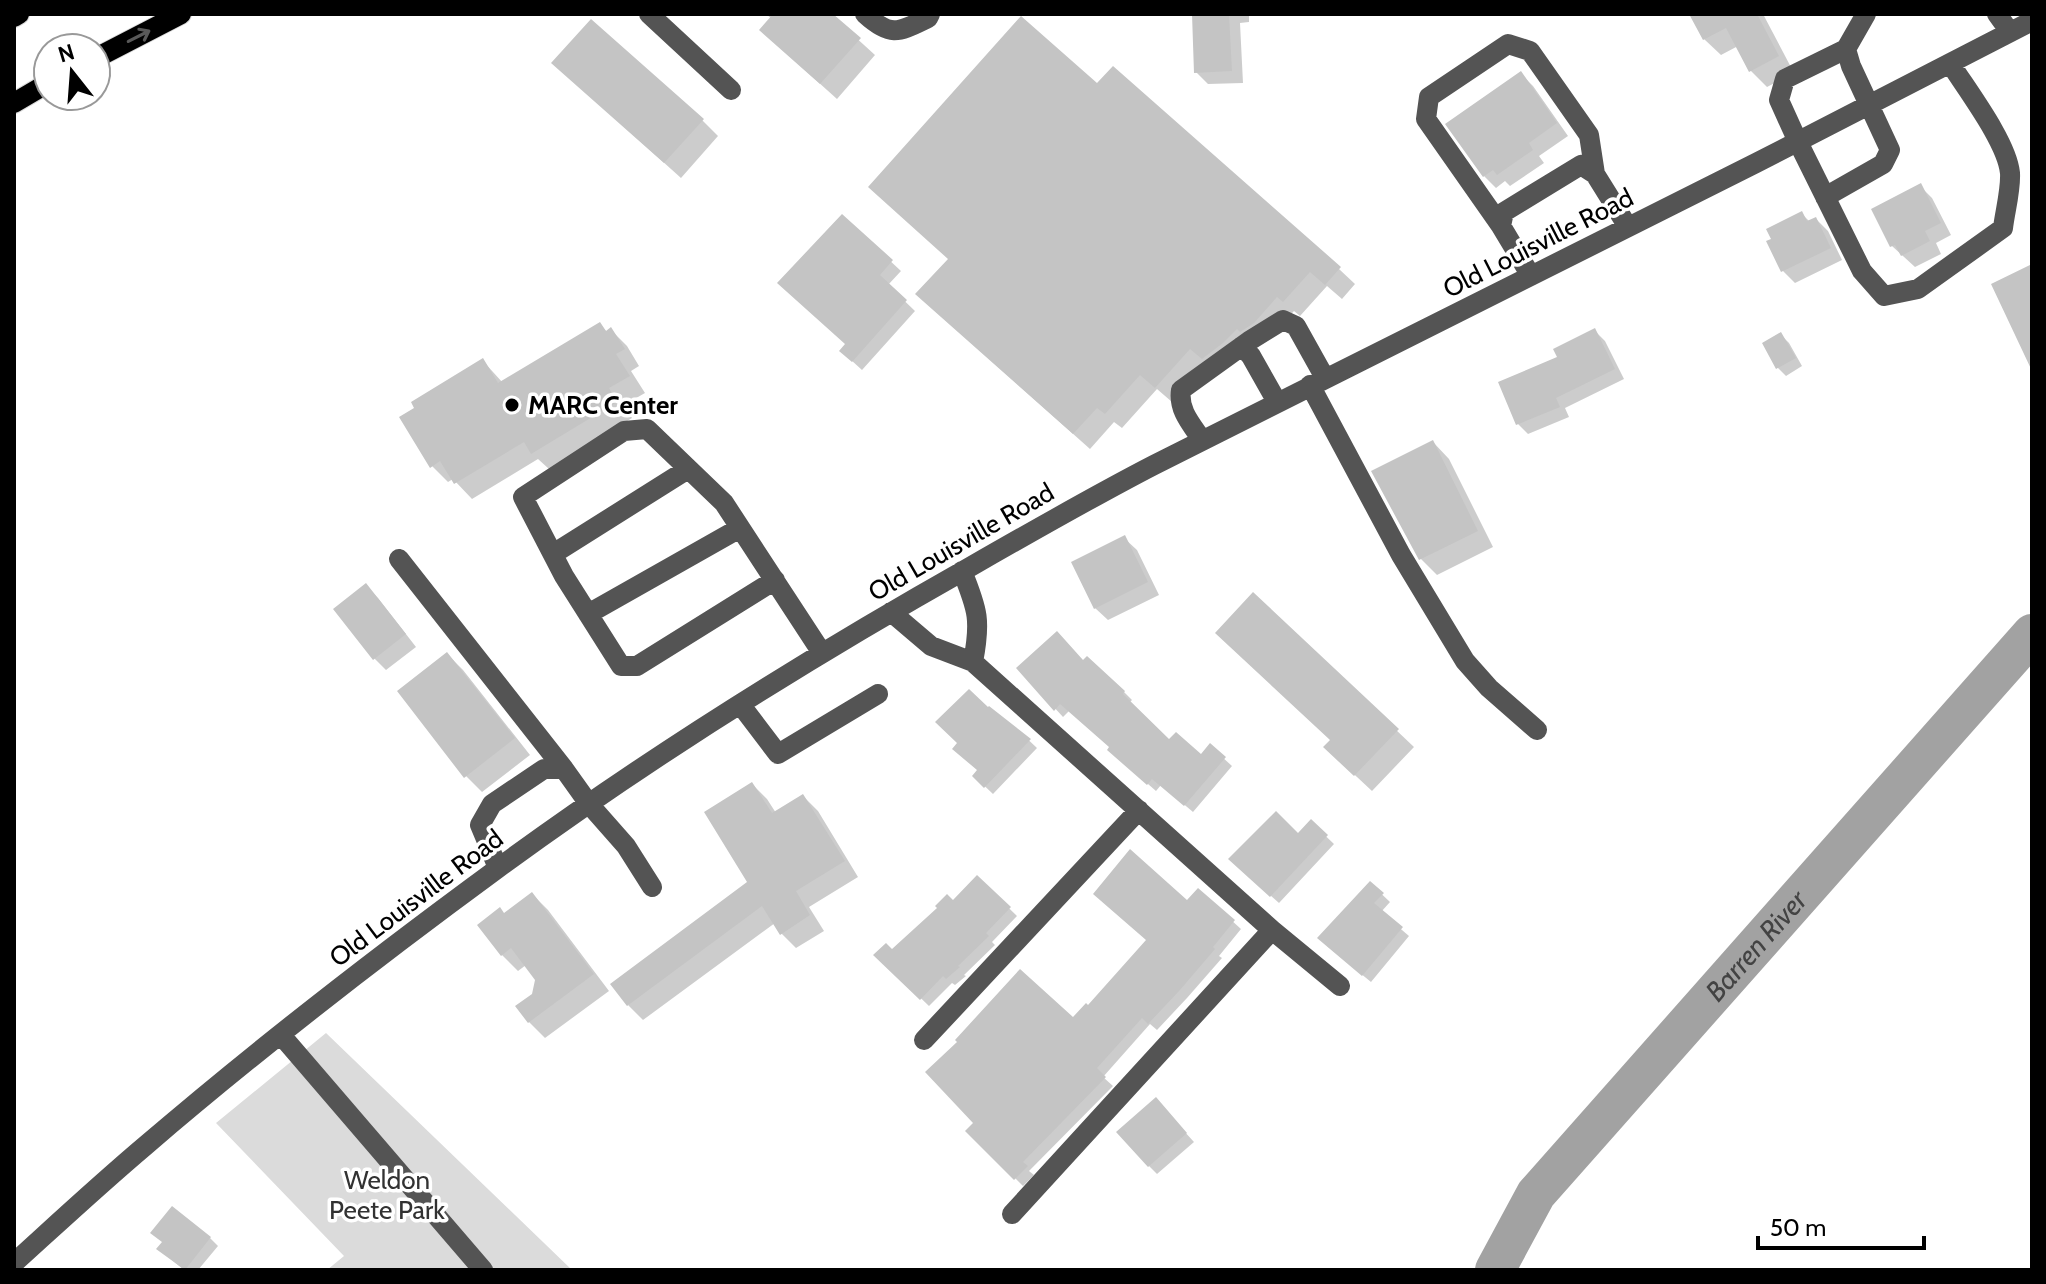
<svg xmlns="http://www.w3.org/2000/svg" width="2046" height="1284" font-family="Cabin,sans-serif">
  <rect width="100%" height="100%" fill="#fff"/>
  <!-- green -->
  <path fill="#dbdbdb" d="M326,1033L572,1270H327L344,1256L216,1123Z"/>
  <!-- shadow -->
  <path fill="#0003" d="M766,14H830L875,55L837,99L778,46L772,19Z
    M1194,14H1249V22L1240,23L1243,83L1208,84L1196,72Z
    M1691,14H1763L1794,73L1767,87L1751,71L1738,46L1721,55L1704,39Z
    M553,63L702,120L718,136L681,178Z
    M1521,74L1533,86L1568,136L1539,156L1544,163L1510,186L1505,181L1496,188L1484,176Z
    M1097,86L1339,269L1355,284L1342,299L1327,286L1300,316L1294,311L1269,338L1172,402L1157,389L1122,428L1114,422L1090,449L934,310Z
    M1920,186L1932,198L1951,235L1936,243L1941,254L1915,267L1892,246Z
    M1802,214L1810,222L1816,219L1828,231L1842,260L1795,283L1783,271Z
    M842,216L901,271L888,285L915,311L862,370L851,360Z
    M599,324L607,332L611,330L627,346L639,366L631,371L645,393L624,405L632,418L549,469L538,459L472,499L453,479L448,482L432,466L483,361L503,383Z
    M1595,331L1605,341L1624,379L1565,408L1569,417L1528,434L1518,424L1560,358Z
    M1781,335L1789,343L1802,366L1786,376L1778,368L1765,344Z
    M1433,442L1449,459L1493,547L1437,575L1421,559Z
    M1124,538L1137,550L1159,595L1108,620L1095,608Z
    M366,586L378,598L416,647L386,670L374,658Z
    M1254,595L1414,747L1372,791L1342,763L1332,741Z
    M447,654L463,670L530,755L482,792L466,776Z
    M1083,662L1124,692L1132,700L1129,703L1170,742L1201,756L1210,746L1232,766L1193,812L1161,785L1156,791L1117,757L1111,748L1069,711L1063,717L1018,668Z
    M1018,730L1037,748L993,794L974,776Z
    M752,784L767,799L776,813L803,796L818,811L858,877L809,907L824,931L796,948L781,933L775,923L643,1020L628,1005L750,883Z
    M1311,822L1334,844L1279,903L1238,867L1298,836Z
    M977,877L1017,916L992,942L995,945L964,975L966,976L955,985L952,983L929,1006L876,955L892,952L953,903Z
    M1370,883L1390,902L1381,912L1409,936L1371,982L1327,946Z
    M1198,890L1241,929L1219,956L1222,958L1187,998L1157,1030L1150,1024L1103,1077L1113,1086L1029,1171L1034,1175L1023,1186L968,1131L1073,1020L1088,1008Z
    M532,894L548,910L609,991L545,1038L529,1022L518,1007L533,995L537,980L526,965L518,971L502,955L505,915Z
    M1163,1108L1194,1142L1157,1174L1149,1166Z
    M210,1238L218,1246L198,1270H184L167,1256Z"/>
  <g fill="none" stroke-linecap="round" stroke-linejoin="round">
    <!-- river -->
    <path stroke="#a2a2a2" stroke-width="40" id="s1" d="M1495,1270L1536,1194L2032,634"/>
  </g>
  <!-- building -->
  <path fill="#c4c4c4" d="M773,14H833L861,38L820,84L759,30Z
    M1192,14H1229L1232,71L1194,73Z
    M1689,14H1757L1779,56L1749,72L1726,28L1703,40Z
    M1021,16L1097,83L1113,66L1341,267L1325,285L1310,272L1283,302L1277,297L1254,323L1240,332L1237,329L1223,343L1202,359L1190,349L1155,388L1140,375L1105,414L1097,408L1073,434L915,294L948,259L868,187Z
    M591,19L704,119L664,163L551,63Z
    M1521,71L1557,123L1529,143L1533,150L1497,175L1493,170L1483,177L1445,124Z
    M1921,183L1941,223L1925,231L1930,241L1901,256L1895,245L1890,247L1871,209Z
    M1802,211L1807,221L1816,217L1831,248L1781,272L1766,241L1771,239L1766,229Z
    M842,214L893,260L880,275L907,300L852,362L839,351L845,344L777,283Z
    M2032,264V371L1991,284Z
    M600,322L606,331L611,327L625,349L616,354L630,376L609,388L617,402L531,454L524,442L454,484L440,461L430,468L399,417L414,408L411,402L483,358L498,383Z
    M1595,328L1615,369L1556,398L1560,407L1516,425L1498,382L1557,357L1553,349Z
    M1781,332L1796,358L1776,369L1762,343Z
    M1433,440L1478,531L1419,560L1371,471Z
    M1125,535L1148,582L1094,609L1071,562Z
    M366,583L406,634L373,660L333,609Z
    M1253,592L1399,729L1354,776L1323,747L1330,740L1215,633Z
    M1057,631L1083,660L1087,656L1125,691L1123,694L1169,739L1176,732L1201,754L1210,743L1226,757L1184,806L1152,779L1147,785L1107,750L1109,747L1060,704L1054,711L1016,668Z
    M447,652L515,738L464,778L397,691Z
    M969,689L988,707L989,706L1031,739L984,788L972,776L977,770L952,749L957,743L935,722Z
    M752,782L772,813L803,794L845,861L796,891L810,915L780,935L762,906L627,1006L610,984L747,882L704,812Z
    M1276,811L1298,833L1311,819L1328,835L1270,897L1228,859Z
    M1130,849L1187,900L1198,888L1235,920L1213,947L1215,949L1180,990L1148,1024L1142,1018L1097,1068L1106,1077L1023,1162L1028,1166L1014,1180L965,1131L973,1123L925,1072L957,1042L955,1040L1020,969L1073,1017L1086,1003L1088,1005L1146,940L1093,894Z
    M977,875L1011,907L986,933L989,936L958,966L960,967L946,979L943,976L920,1000L873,955L886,943L892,949L937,908L935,906L947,894L953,900Z
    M1370,881L1384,893L1374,903L1403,927L1362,976L1317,938Z
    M532,892L594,974L528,1023L515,1006L532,994L535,980L511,948L501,956L477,925L500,907L504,913Z
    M1156,1097L1187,1133L1148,1167L1116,1132Z
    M172,1206L211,1237L185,1270L156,1249L162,1242L150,1233Z"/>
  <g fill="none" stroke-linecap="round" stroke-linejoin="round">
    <defs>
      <path id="major" d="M14,17L19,14
        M96,58L181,14
        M14,103L48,83"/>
    </defs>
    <!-- major casing -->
    <use href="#major" stroke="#dbdbdb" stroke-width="22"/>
    <!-- minor -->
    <path stroke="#545454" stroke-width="20" d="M649,14L731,90
      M865,14C891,38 899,32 928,18L930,14
      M1997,14L2010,32
      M1846,49L1785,79L1779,100L1798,142L1862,271L1884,296L1918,289L2003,228C2005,211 2011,190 2010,173C2007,142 1967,90 1950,63
      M1825,197L1883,164L1890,150L1851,66L1846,49L1866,14
      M1501,226L1426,119L1429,97L1508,44L1530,51L1589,135L1595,174
      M1531,276L1501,226L1504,212L1581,165L1595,174L1628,227
      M1242,346L1251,356L1277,402
      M1310,385L1401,555L1465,661L1489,688L1537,730
      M1202,440C1191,424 1178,410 1181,390L1249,341L1283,320L1296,326L1325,378
      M553,554L688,469
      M399,559L564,769
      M962,571C978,610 981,621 973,662L1272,930L1340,986
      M775,580L637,666H621L564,576L523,497L624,431L647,429L724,503L822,653
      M891,612L931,646L973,662
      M588,614L740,528
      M740,704L778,754L878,694
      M498,868L480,825L492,804L544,769H564L589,804L626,846L652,887
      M281,1035L483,1270
      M924,1040L1139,810
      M1012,1214L1272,930
      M14,1263C57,1224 100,1184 145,1146C258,1049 377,957 497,869C648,758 807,659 970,567C1031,532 1092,497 1154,465L1756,163L2032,21"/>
    <!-- major -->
    <use href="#major" stroke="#000" stroke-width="20"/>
  </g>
  <!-- one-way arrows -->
  <defs><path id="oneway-shaft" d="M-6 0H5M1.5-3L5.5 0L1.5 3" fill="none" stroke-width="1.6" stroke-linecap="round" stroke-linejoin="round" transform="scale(2)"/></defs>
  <use stroke="#595959" href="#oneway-shaft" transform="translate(139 36) rotate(-27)"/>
  <!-- markers -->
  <circle fill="#000" stroke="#fff" stroke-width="3" cx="512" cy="405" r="8"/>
  <g text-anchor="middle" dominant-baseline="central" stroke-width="7" stroke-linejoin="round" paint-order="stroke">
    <!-- street labels -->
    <g font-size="26" fill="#000" stroke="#fff">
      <text transform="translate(1538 243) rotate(-27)">Old Louisville Road</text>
      <text transform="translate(961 542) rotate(-30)">Old Louisville Road</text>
      <text transform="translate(416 898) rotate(-37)">Old Louisville Road</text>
    </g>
    <!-- poi labels -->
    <g font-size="26" font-weight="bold" fill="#000" stroke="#fff" text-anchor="start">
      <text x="528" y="405">MARC Center</text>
    </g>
    <!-- park labels -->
    <g font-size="26" fill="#323232" stroke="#fff">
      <text x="387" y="1180">Weldon<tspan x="387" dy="30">Peete Park</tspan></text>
    </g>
    <!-- water labels -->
    <g font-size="28" font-style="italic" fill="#434343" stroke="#fff">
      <text stroke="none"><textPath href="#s1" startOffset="418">Barren River</textPath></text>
    </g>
  </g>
  <!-- border -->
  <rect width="2046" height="1284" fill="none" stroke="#000000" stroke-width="32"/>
  <!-- north arrow -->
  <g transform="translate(72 72) rotate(343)"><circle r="38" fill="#ffffff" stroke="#999999" stroke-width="2"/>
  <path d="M0-6L14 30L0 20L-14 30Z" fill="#000000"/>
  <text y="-12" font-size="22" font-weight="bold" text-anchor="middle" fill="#000000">N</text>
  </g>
  <!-- scale -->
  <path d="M1758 1236v12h166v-12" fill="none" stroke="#000000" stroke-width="4"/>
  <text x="1770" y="1236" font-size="24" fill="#000000" stroke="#ffffff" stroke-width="6" paint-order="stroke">50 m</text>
</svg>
